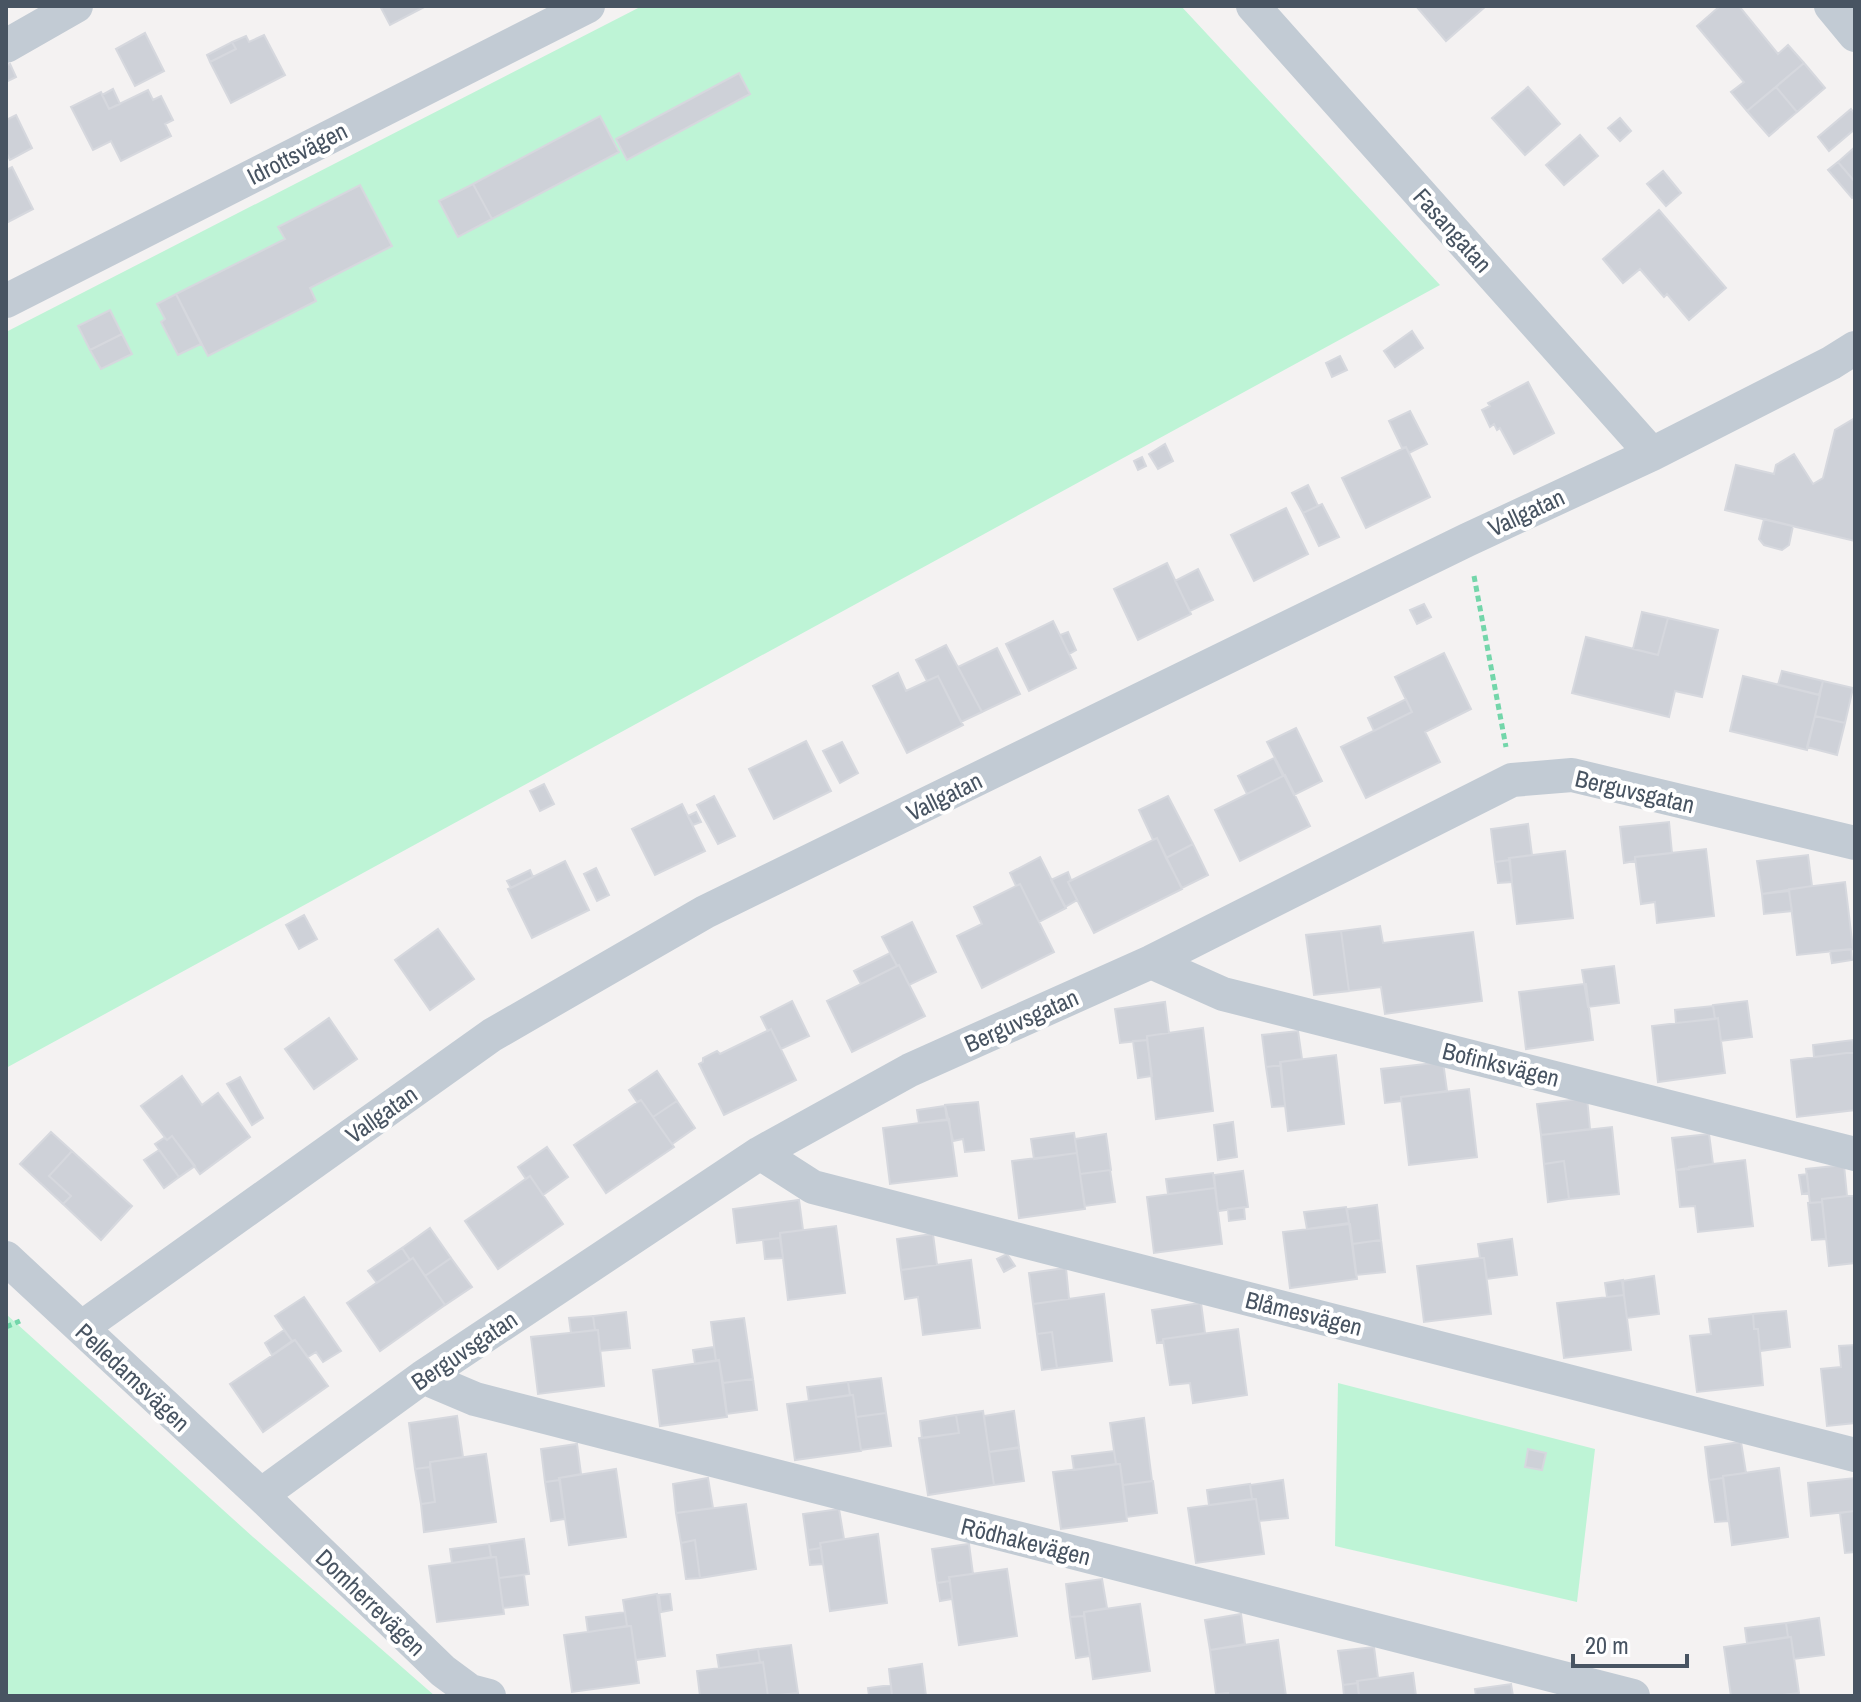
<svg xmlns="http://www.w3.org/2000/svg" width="1861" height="1702" font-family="'Archivo Narrow',sans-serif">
  <rect width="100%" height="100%" fill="#f4f2f2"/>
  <!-- green -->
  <path fill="#bef4d6" d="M642,6H1181L1440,285L6,1068V332Z
    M6,1314L253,1537L435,1696H6Z
    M1338,1383L1595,1449L1577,1602L1335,1546Z"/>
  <!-- building -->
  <path fill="#ced1d8" stroke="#d6d8de" stroke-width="2" d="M380,6H426L390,25Z
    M1416,6H1486L1446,41Z
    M1720,6H1739L1778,54L1788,45L1804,63L1747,111L1731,92L1744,82L1697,26Z
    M145,33L164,71L135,86L116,49Z
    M264,35L285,75L231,103L210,62L236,49L232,42L246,36L249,42Z
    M232,42L236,49L210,62L207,55Z
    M1804,63L1825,88L1797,112L1776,87Z
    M10,64L16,77L6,82V65Z
    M739,73L750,94L627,160L616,139Z
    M1528,87L1560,124L1525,155L1492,118Z
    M1776,87L1797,112L1769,136L1747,111Z
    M113,89L120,104L109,109L102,95Z
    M148,90L153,100L161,96L173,120L165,124L171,136L121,161L111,141L93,150L71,107L101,92L109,109Z
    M1851,109L1855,114V129L1829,151L1818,137Z
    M16,115L32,148L10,160L6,152V120Z
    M600,116L619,152L492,219L473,184Z
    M1620,118L1631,131L1620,141L1608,128Z
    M1580,135L1598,156L1564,185L1546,165Z
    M1855,147V182L1838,162Z
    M1838,162L1855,182V196L1852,198L1828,170Z
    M12,167L33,209L6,223V170Z
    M1663,171L1681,193L1666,206L1647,184Z
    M473,184L492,219L458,237L439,201Z
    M360,185L392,246L310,288L316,301L208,356L176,294L285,239L278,227Z
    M1659,210L1726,288L1689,320L1667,294L1664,297L1640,269L1623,283L1603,259Z
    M176,294L201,344L178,355L161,322L165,319L157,304Z
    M110,310L122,334L90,350L78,326Z
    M1412,331L1423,348L1395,367L1384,351Z
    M122,334L132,354L101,369L90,350Z
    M1340,356L1347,370L1332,377L1326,363Z
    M1528,382L1554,433L1514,454L1500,428L1497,430L1494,424L1490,427L1482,410L1490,406L1488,403Z
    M1410,411L1427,444L1409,453L1406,447L1402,448L1389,421Z
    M1855,418V541L1725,510L1736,465L1774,474L1776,465L1794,454L1813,484L1823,478L1835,430Z
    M1165,444L1173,461L1158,469L1149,454Z
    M1406,447L1430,497L1366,528L1342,478Z
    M1142,457L1146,466L1138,470L1134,461Z
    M1308,485L1318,506L1303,513L1292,493Z
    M1322,504L1339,537L1319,546L1303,513Z
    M1286,508L1308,554L1254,581L1231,535Z
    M1764,519L1793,526L1789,545L1782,550L1764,545L1759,539Z
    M1167,563L1191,614L1138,640L1114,589Z
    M1198,569L1213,600L1190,611L1175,581Z
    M1424,604L1431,617L1417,624L1410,610Z
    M1642,612L1668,618L1658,655L1633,649Z
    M1668,618L1718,630L1702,697L1675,691L1669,717L1572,693L1586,637L1658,655Z
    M1053,621L1076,668L1029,691L1006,644Z
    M1068,632L1076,650L1069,654L1060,635Z
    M946,645L982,712L961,722L938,676L927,681L916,660Z
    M997,648L1020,694L982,712L958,667Z
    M1444,653L1471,709L1425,732L1440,762L1366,798L1341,747L1412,712L1395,677Z
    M1782,671L1823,681L1819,695L1778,685Z
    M898,673L906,691L938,676L963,725L907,753L873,686Z
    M1743,676L1820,695L1807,750L1730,731Z
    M1823,681L1853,688L1845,723L1815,716Z
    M1406,699L1412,712L1374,731L1368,718Z
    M1815,716L1845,723L1837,755L1807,747Z
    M1296,728L1322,781L1294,795L1267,742Z
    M806,741L831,791L774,819L749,769Z
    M842,742L858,773L840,783L823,751Z
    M1274,758L1283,776L1247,794L1238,776Z
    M1285,775L1310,826L1240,861L1215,810Z
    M544,784L554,804L540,811L530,791Z
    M714,796L735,836L718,844L697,805Z
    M1168,796L1193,844L1166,858L1157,838L1153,840L1139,810Z
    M682,804L705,851L655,875L632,829Z
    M696,812L701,822L693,825L688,816Z
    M1669,822L1672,853L1635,857V861L1624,863L1620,827Z
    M1528,824L1532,855L1509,858L1510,860L1495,862L1491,829Z
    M1157,838L1182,889L1094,933L1068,882Z
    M1193,844L1208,875L1182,888L1166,858Z
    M1706,849L1714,916L1657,923L1655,902L1641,904L1635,857Z
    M1565,851L1573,918L1517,924L1509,858Z
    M1808,855L1812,886L1762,894L1757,861Z
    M1040,857L1066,908L1039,922L1020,884L1016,886L1010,873Z
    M1510,860L1512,882L1498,883L1495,862Z
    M565,861L589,910L532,938L508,889Z
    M596,868L609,895L597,901L584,874Z
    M530,870L533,877L511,888L507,881Z
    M1068,872L1071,880L1068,882L1077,900L1065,907L1051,880Z
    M1845,882L1853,949L1797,955L1789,889Z
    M1020,884L1054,952L982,988L957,936L982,924L974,907Z
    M1789,891L1792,911L1764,914L1762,894Z
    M304,915L317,939L299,949L286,925Z
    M912,922L936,972L909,985L899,965L897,966L882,937Z
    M1380,926L1383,943L1473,932L1482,1001L1385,1014L1381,987L1349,991L1341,931Z
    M438,929L474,979L430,1010L395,960Z
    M1341,931L1349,991L1314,995L1306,935Z
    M1851,949L1852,960L1832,963L1830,951Z
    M890,953L897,966L861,984L854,971Z
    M899,965L925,1016L852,1052L827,1001Z
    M1614,966L1619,1003L1588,1007L1582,970Z
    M1584,984H1586L1593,1040L1526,1049L1519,992Z
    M792,1001L809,1036L781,1049L771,1029L768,1031L761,1017Z
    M1747,1001L1752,1037L1721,1041L1718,1018L1715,1019L1713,1005Z
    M1165,1002L1169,1033L1147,1036V1040L1120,1043L1115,1009Z
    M1713,1006L1715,1019L1676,1023L1675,1010Z
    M329,1018L357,1059L314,1089L285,1049Z
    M1718,1018L1725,1073L1658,1082L1652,1026Z
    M1203,1028L1213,1111L1156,1119L1147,1036Z
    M771,1029L796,1080L724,1115L699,1064L703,1062V1058L717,1051L720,1054Z
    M1298,1031L1302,1059L1280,1062L1281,1065L1266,1067L1262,1035Z
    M1147,1040L1152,1076L1138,1078L1133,1041Z
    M1853,1040L1855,1052L1814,1057L1813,1045Z
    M1855,1052V1110L1797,1117L1791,1060Z
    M1336,1055L1344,1124L1288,1131L1280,1062Z
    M1443,1062L1447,1091L1401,1097V1101L1385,1103L1381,1069Z
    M1281,1065L1285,1106L1272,1107L1266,1067Z
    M657,1071L677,1101L653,1117L641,1100L637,1102L629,1090Z
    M182,1076L202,1105L218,1093L250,1137L200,1174L172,1136L167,1140L141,1106Z
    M240,1077L263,1118L252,1125L227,1084Z
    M1469,1089L1477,1157L1409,1165L1401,1097Z
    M1587,1098L1590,1129L1541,1135L1537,1104Z
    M641,1100L674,1147L606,1193L574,1145Z
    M677,1101L695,1128L672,1144L653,1117Z
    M978,1102L984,1150L965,1152L963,1139L953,1141L945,1105Z
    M945,1106L947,1120L919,1123L917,1110Z
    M949,1119L957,1176L890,1184L883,1128Z
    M1233,1122L1237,1157L1218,1160L1214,1125Z
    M1612,1127L1619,1194L1569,1199L1564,1161L1544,1164L1541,1135Z
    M51,1132L72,1151L49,1176L71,1196L63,1204L20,1164Z
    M1074,1133L1077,1153L1034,1159L1031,1139Z
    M1106,1134L1111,1170L1080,1174L1075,1139Z
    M1709,1134L1713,1164L1676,1170L1672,1138Z
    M172,1136L195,1166L179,1177L155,1144L164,1138L167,1140Z
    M547,1147L568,1177L543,1195L530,1176L526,1179L518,1167Z
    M159,1150L179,1177L164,1188L144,1160Z
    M72,1151L132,1206L101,1240L63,1204L71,1196L49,1176Z
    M1077,1153L1085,1209L1019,1218L1012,1161Z
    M1745,1160L1753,1226L1698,1232L1695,1206L1680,1207L1676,1170L1689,1169V1167Z
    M1564,1161L1569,1199L1548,1202L1544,1164Z
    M1844,1165L1847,1196L1822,1199V1202L1810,1203L1806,1169Z
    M1110,1170L1115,1202L1085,1206L1080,1174Z
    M1243,1171L1248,1207L1218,1211L1214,1175Z
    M1213,1173L1215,1188L1168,1194L1166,1179Z
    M1807,1174L1809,1193L1802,1194L1799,1175Z
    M530,1176L563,1224L498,1269L465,1221Z
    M1215,1188L1222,1244L1154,1253L1147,1197Z
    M1847,1196H1855V1263L1829,1266L1822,1199Z
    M799,1200L803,1230L780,1233V1238L737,1243L733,1209Z
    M1822,1202L1826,1239L1812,1240L1808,1203Z
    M1377,1205L1381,1240L1352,1244L1347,1209Z
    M1244,1207L1245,1219L1229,1221L1228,1209Z
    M1346,1207L1349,1223L1307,1229L1304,1212Z
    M1350,1224L1357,1279L1290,1288L1283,1232Z
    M836,1226L845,1293L788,1300L780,1233Z
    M430,1228L451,1258L425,1276L413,1258L410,1260L402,1248Z
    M933,1234L937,1265L901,1270L897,1239Z
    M780,1238L783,1258L765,1259L763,1240Z
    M1512,1239L1517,1275L1487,1279L1484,1258H1480L1478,1244Z
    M1381,1240L1385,1272L1356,1275L1352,1244Z
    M402,1248L410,1260L377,1283L368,1271Z
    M1007,1254L1015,1266L1004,1272L997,1259Z
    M413,1258L445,1305L380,1351L347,1303Z
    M451,1258L472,1287L445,1305L425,1276Z
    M1480,1258H1484L1491,1314L1424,1322L1417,1266Z
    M971,1260L980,1328L923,1335L918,1297L905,1299L901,1270Z
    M1066,1268L1069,1299L1033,1304L1029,1273Z
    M1654,1276L1659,1314L1627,1318L1622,1281Z
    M1623,1280L1624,1295L1607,1297L1605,1283Z
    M1104,1294L1112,1361L1057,1368L1052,1332L1037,1334L1033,1304Z
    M1624,1295L1631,1350L1564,1358L1557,1303Z
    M304,1297L341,1351L323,1362L316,1352L308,1357L295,1340L292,1341L275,1316Z
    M1201,1303L1205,1333L1163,1339V1342L1157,1343L1152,1310Z
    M1786,1311L1790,1347L1760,1351L1758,1329H1754L1753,1314Z
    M626,1312L630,1348L600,1351L598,1330H595L593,1316Z
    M1753,1314L1754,1329H1758L1763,1385L1697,1392L1690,1336L1711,1334L1709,1319Z
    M593,1316L595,1330L571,1333L569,1318Z
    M744,1318L753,1379L723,1383L719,1360L716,1361L711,1322Z
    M1238,1329L1247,1395L1193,1403L1190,1383L1170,1385L1163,1339Z
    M284,1330L292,1341L272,1355L265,1343Z
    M598,1330L604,1386L538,1394L531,1337Z
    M1052,1332L1057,1368L1042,1370L1037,1334Z
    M295,1340L328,1386L263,1432L230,1384Z
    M1855,1345V1423L1827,1426L1821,1369L1841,1367L1839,1346Z
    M714,1347L716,1361L695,1364L693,1350Z
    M719,1360L727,1417L660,1426L653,1370Z
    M881,1378L886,1413L856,1417L853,1395H850L848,1382Z
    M753,1379L757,1410L727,1414L723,1383Z
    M848,1382L850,1395L809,1401L807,1387Z
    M853,1395L861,1451L795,1460L787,1404Z
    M983,1411L994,1485L928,1495L919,1438L959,1433L956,1415Z
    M1014,1411L1019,1447L989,1452L984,1416Z
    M886,1413L891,1446L861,1450L856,1417Z
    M956,1415L959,1433L922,1438L920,1421Z
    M457,1416L463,1457L430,1462V1467L415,1469L409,1423Z
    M1144,1418L1152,1481L1123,1485L1120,1464H1116L1110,1423Z
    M1741,1442L1746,1473L1723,1476V1478L1709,1480L1705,1447Z
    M577,1444L581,1474L559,1478L560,1480L545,1482L541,1449Z
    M1019,1448L1024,1481L994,1485L989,1452Z
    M1528,1449L1546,1453L1542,1470L1525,1467Z
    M1114,1451L1116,1464L1074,1470L1072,1456Z
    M486,1454L496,1522L424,1532L421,1504L435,1502L430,1462Z
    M1120,1464L1127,1521L1061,1529L1053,1472Z
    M430,1467L435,1502L421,1504L415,1469Z
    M1779,1468L1788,1537L1732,1545L1723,1476Z
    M616,1469L626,1537L569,1545L559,1478Z
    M708,1478L713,1508L676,1513L673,1484Z
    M1723,1478L1728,1521L1715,1522L1709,1480Z
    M1855,1478L1854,1511L1811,1516L1808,1483Z
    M560,1480L565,1519L551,1521L545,1482Z
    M1283,1480L1288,1518L1259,1521L1256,1499H1252L1250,1485Z
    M1153,1481L1157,1513L1127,1517L1123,1485Z
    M1250,1484L1252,1499L1209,1505L1207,1490Z
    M1256,1499L1264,1554L1196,1563L1188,1508Z
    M746,1504L756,1569L700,1578L695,1540L681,1543L676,1513Z
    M839,1509L844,1539L820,1543L821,1548L808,1550L803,1514Z
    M1854,1511L1855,1552L1845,1553L1840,1513Z
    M878,1534L887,1603L830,1611L820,1543Z
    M524,1539L529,1574L499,1578L496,1557H491L489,1544Z
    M695,1540L700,1578L686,1579L681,1543Z
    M489,1544L491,1557L452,1563L450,1549Z
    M969,1544L973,1574L949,1577L950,1581L937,1583L932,1549Z
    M821,1548L823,1564L810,1565L808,1550Z
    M496,1557L504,1614L437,1622L429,1566Z
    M1007,1569L1017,1636L959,1645L949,1577Z
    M524,1575L528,1605L503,1608L499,1578Z
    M1102,1579L1107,1608L1084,1612V1616L1070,1617L1066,1584Z
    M950,1581L952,1599L940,1601L937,1583Z
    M657,1594L665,1656L636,1660L631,1626H627L623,1600Z
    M670,1594L672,1610L661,1612L659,1595Z
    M1140,1604L1150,1671L1093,1679L1084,1612Z
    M625,1612L627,1626L588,1632L586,1617Z
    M1241,1614L1245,1644L1210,1650L1205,1620Z
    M1084,1616L1090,1656L1076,1658L1070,1617Z
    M1819,1618L1824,1655L1794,1659L1791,1637H1788L1786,1623Z
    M1786,1623L1788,1637L1747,1643L1745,1628Z
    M631,1626L639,1683L572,1692L564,1635Z
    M1791,1637L1799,1693L1775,1696H1731L1724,1647Z
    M1278,1640L1286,1696H1228V1693L1216,1694L1210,1650Z
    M791,1645L798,1693L768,1696L763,1662L760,1663L758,1649Z
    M1374,1647L1378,1678L1357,1681L1358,1683L1343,1685L1338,1651Z
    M758,1649L760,1663L719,1668L717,1655Z
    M763,1662L768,1696H700L697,1671Z
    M922,1664L926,1696H892L889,1669Z
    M1413,1673L1416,1696H1359L1357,1681Z
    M1358,1683L1359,1696H1344L1343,1685Z
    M1511,1684L1513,1696H1476L1475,1689Z
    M891,1685L892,1696H869L868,1688Z"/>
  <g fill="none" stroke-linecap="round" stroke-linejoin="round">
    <!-- path -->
    <path stroke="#73d6aa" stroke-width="5" stroke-dasharray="6 4" stroke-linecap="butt" d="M1474,576L1506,747
      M6,1327L20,1321"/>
    <!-- minor -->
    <path stroke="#c2cbd4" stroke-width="34" d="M1253,6L1652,454
      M1831,6L1855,35
      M6,46L76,6
      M6,301L588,6
      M1151,962L1223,994L1855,1154
      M760,1153L813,1187L1855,1455
      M6,1258L261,1495L443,1671L470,1691L489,1696
      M81,1328L492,1035L705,912L1467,540L1652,454L1831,363L1855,348
      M423,1377L475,1399L1633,1696
      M261,1495L423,1377L760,1153L910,1070L1151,962L1512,780L1572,775L1855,843"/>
  </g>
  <g text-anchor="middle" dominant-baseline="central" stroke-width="8" stroke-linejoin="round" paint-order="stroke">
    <!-- street labels -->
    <g font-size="24" fill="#485462" stroke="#fff">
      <text transform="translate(297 153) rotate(-27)">Idrottsvägen</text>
      <text transform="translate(1453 230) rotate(48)">Fasangatan</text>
      <text transform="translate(1526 512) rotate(-25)">Vallgatan</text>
      <text transform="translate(1635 791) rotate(13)">Berguvsgatan</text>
      <text transform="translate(944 796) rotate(-26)">Vallgatan</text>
      <text transform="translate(1021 1020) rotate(-24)">Berguvsgatan</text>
      <text transform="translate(1501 1064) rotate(14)">Bofinksvägen</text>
      <text transform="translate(381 1114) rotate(-35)">Vallgatan</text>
      <text transform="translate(1304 1313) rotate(14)">Blåmesvägen</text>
      <text transform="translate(464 1350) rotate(-34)">Berguvsgatan</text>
      <text transform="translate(133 1377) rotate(43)">Pelledamsvägen</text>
      <text transform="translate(1026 1541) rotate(14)">Rödhakevägen</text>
      <text transform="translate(371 1602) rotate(44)">Domherrevägen</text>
    </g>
  </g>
  <!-- border -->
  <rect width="1861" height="1702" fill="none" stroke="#485462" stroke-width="16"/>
  <!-- scale -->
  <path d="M1573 1654v12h114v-12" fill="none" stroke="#485462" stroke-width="4"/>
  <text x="1585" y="1654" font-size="24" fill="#485462" stroke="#ffffff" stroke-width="6" paint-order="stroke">20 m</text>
</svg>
